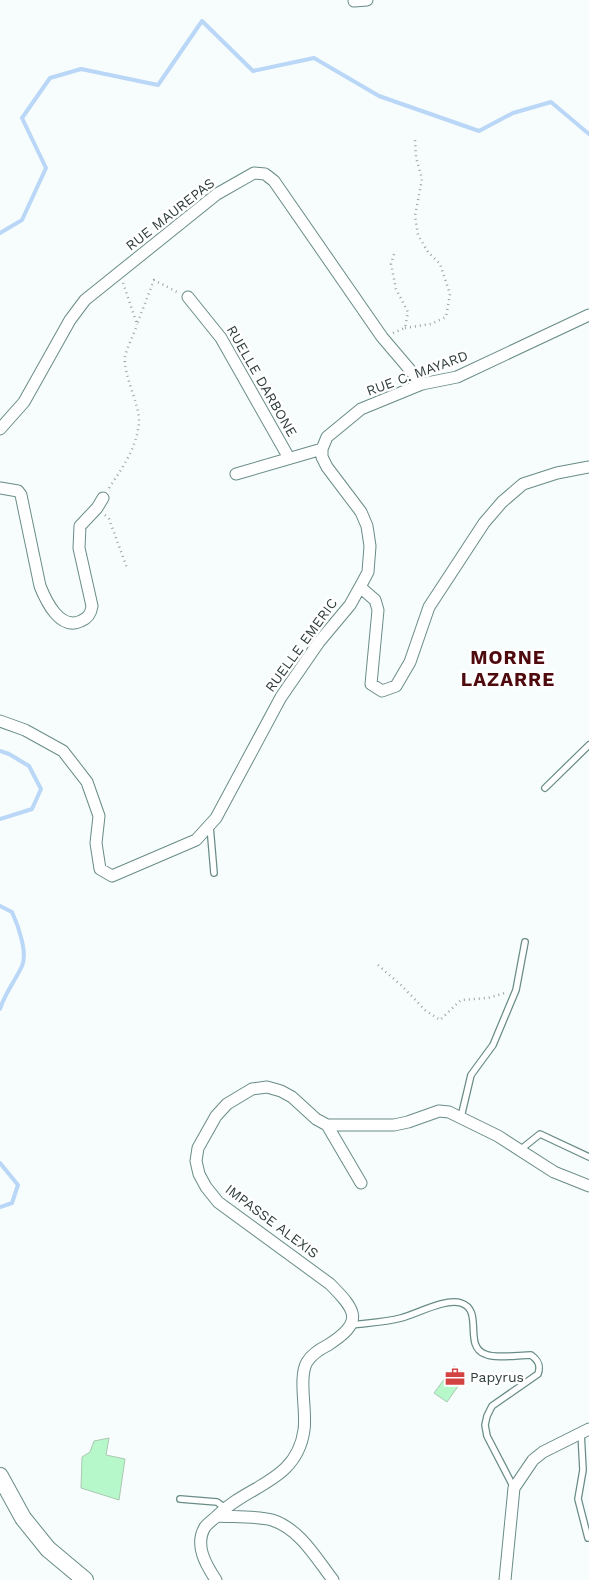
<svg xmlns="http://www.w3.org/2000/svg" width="589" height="1580" font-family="'Work Sans',sans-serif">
  <rect width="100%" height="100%" fill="#f6fdfc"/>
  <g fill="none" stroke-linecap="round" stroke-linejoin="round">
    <!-- stream -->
    <path stroke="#bad7f7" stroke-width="4" d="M0,233L22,220L46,168L22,118L50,78L81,69L158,85L202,21L253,71L314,58L379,96L479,131L513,113L551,102L589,134
      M0,751L9,754L29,766L41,789L32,809L0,819
      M0,906L12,912C18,925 28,953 22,966C15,981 5,993 0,1009
      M0,1163L18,1185L12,1203L0,1207"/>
  </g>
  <!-- building -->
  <path fill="#b7f8cb" stroke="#acc7b3" d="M454,1366L466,1375L447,1402L434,1393Z
    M109,1438L106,1455L125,1459L119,1500L81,1488L82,1457L90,1452L94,1441Z"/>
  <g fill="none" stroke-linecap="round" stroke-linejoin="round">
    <defs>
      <path id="lane" d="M545,788L589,745
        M210,826L214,873
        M461,1117L471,1075L493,1045L516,990L525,942
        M520,1150L540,1134L589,1157
        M352,1325C368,1323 386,1322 401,1318C417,1314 445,1298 461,1303C484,1310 463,1346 485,1354C495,1359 519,1355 531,1355C538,1360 541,1365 538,1374L492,1406L487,1416L485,1425L487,1436L514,1488
        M581,1432L583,1470L578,1499L588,1538
        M180,1499L217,1502L225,1508"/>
      <path id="street" d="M354,1L367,0
        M188,297L221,338L289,458
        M0,429L24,402L70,320L85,300L217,194L254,173L265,174L274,181L382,337L422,384
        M236,474L322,449
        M0,488L18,491L21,495L40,586C46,601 60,631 81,621C88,618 91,614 92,606L79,548L80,526L97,508L103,498
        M360,587L368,572L370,546L367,526L361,512L327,467L322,457V449L327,437L361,409L422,384L457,377L589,315
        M0,721L25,730L63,751L87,782L99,816L96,843L100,869L112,876L196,840L216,818L281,697L319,642L350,605L360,587L375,600L378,610L371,684L382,691L396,686L410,662L429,607L484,523L502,502L523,484L557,473L589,467
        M327,1125L361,1183
        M217,1516C247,1485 297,1482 304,1430C307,1412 298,1377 307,1362C312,1354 320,1349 328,1345C364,1322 357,1311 330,1284L218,1202L206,1187L199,1174L196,1161L198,1148L216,1116L227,1104L252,1089L267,1087L281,1091L292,1097L316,1119L327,1125H394L408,1122L439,1111L449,1112L498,1136L554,1172L589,1186
        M216,1580C206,1565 194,1545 205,1527C208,1523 214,1519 217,1516C233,1517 258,1516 272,1520C300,1529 316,1558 333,1580
        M505,1580L514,1488L533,1460L543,1452L589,1429"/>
      <path id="secondary" d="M0,1476L23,1518L48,1549L85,1580"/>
    </defs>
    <!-- lane casing -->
    <use href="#lane" stroke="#698c87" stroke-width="8"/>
    <!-- street casing -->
    <use href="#street" stroke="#698c87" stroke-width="13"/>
    <!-- secondary casing -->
    <use href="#secondary" stroke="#698c87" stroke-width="18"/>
    <!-- path -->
    <path stroke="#9ba5a4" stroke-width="2.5" stroke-dasharray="1 4" stroke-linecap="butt" d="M123,283L137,324L154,280L177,292
      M405,328L431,324L446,317L450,294L440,264L428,252L418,235L415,216L422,179L416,157L415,140
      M393,333L405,328L408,312L396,289L391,264L395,251
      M109,488C123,467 137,447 139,422C140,405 123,375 125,357C127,347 134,335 137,324
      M105,515L109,519L127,568
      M378,965L402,986L425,1010L440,1020L461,1000L488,998L505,993"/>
    <!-- lane -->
    <use href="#lane" stroke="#fff" stroke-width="5.5"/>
    <!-- street -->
    <use href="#street" stroke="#fff" stroke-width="11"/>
    <!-- secondary -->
    <use href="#secondary" stroke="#fff" stroke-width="16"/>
  </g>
  <!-- icons -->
  <defs>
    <symbol id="office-bare" viewBox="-9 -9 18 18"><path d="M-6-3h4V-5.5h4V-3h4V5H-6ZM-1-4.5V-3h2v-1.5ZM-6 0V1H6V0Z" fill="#d24342" stroke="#fff" stroke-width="2.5" paint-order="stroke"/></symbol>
  </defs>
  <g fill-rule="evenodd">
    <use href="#office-bare" x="441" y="1363" width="28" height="28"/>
  </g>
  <g text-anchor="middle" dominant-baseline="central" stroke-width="5" stroke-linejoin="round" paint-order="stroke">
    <!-- street labels -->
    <g font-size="14" fill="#2e3d3b" stroke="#fff">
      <text transform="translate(170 214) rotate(-38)">RUE MAUREPAS</text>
      <text transform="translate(417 373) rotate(-20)">RUE C. MAYARD</text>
      <text transform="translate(262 381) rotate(60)">RUELLE DARBONE</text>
      <text transform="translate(301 645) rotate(-54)">RUELLE EMERIC</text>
      <text transform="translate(272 1221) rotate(37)">IMPASSE ALEXIS</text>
    </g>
    <!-- poi labels -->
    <g font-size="14" fill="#2e3d3b" stroke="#fff" text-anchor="start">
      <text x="470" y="1377">Papyrus</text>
    </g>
    <!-- district labels -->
    <g font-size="19" font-weight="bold" letter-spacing="1" fill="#4f0a0d" stroke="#fff">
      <text x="508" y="657">MORNE<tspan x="508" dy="22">LAZARRE</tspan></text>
    </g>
  </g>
</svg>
